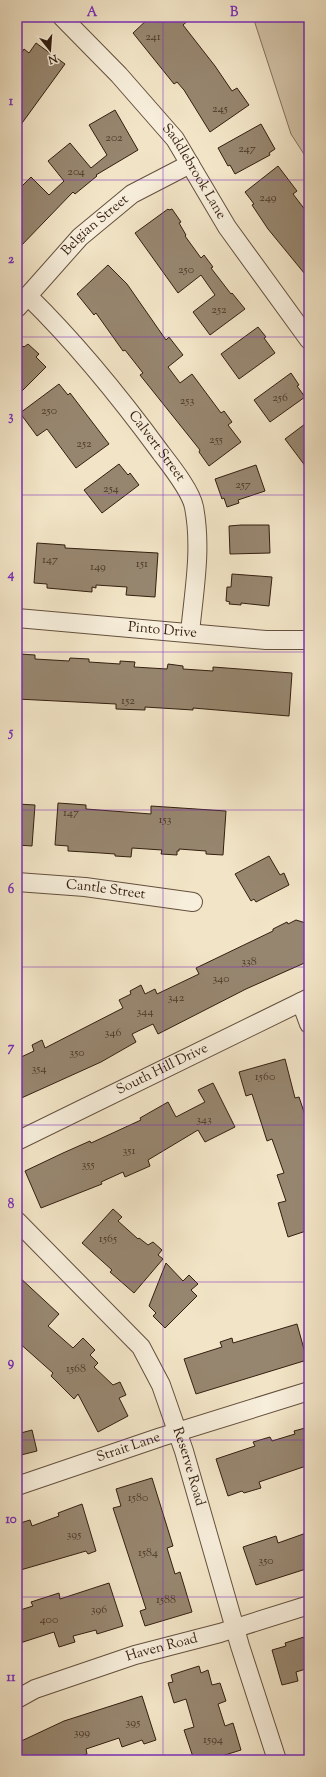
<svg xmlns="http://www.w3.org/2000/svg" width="326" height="1777" font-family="'Sorts Mill Goudy',serif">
  <rect width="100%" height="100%" fill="#f2e5c7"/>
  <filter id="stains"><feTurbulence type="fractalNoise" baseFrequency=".005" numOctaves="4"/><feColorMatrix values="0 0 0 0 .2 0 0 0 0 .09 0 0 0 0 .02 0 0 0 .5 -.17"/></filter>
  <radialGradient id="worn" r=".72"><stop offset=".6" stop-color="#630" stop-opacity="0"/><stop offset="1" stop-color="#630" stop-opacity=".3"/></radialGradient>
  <!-- green -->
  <path fill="#d2c3a8" stroke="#83715c" d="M253,17H309V162L291,134Z"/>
  <!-- building -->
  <path fill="#97866f" stroke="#341f10" d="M150,17H192L183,25L215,66L232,91L237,88L249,105L210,132L184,90L177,82L174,84L133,33Z
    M36,43L65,64L17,130V60L24,49L29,53Z
    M115,110L138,150L96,175L97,176L75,194L73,192L17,250V191L31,177L49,195L64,181L48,161L70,143L91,168L107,155L89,125Z
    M261,124L275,149L269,153L270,155L235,174L230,165L228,166L218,148Z
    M278,166L297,191L293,194L309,215V279L268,229L252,205L254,204L245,192Z
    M168,209L169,210L172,209L181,222L179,223L186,235L185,236L201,258L204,255L213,267L211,268L231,294L232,293L245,309L210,335L193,312L215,295L201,275L178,293L135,233Z
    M108,265L127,284L166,340L169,337L183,355L168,367L180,383L192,374L221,413L224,411L232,422L228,425L241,442L209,466L199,452L200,450L140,375L143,373L125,350L123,351L96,313L94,315L77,294Z
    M258,327L266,337L264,338L275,353L239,379L221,354Z
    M28,344L39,354L36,357L46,367L17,396V351L23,346L24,347Z
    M291,373L299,385L297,386L305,397L270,422L254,400Z
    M59,384L68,395L70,393L109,444L76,468L47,429L37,436L20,413Z
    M309,421V471L285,439Z
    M119,464L128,475L130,473L139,485L102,513L84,490Z
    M256,465L265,491L238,500L239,503L227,507L224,498L222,499L215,479Z
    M241,525H269L270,553L230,554L229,526Z
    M37,543L65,545V548L158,553L155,597L126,595L127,587L96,585V588L92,587V592L47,588V584L34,583Z
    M232,574L272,577L269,606L241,603V605L229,604L230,602L226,601L227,587H231Z
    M20,654L35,655V659L69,661L70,658L89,659V662L120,664V661L135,662L134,667L167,669L168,664L183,666V669L213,671V667L292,673L289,716L193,708V710L145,707V710L116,709V704L17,699Z
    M58,803L86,805V809L151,814V806L226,811L223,855L206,854V851L179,849V851H177V855L161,854L162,850L132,848L131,857L115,856V854L101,853L68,851V846L55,845Z
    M17,804L35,805L32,846L17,845Z
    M269,856L280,875L284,873L289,885L256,902L254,899L251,901L235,874Z
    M296,920L309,924V961L246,989L158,1034L153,1024L132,1034L136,1042L101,1062L17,1100V1059L34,1051L32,1045L42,1040L45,1048L123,1008L119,1000L131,994L130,991L141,985L145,994L155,989L157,994L199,974L196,968L273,931V929L287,922L288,924Z
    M285,1059L295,1098L299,1097L309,1127V1230L288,1237L278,1203L286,1201L277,1175L284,1173L272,1139L267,1141L252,1094L246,1096L239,1072Z
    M213,1083L235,1127L205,1142L198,1130L148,1160L150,1166L125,1177L123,1172L101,1182L102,1184L41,1208L25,1171L63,1153L90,1141L91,1143L141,1120L140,1118L168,1102L176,1117L205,1102L198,1090Z
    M113,1209L122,1217L118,1221L138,1239L139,1238L148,1245L153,1242L162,1250L158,1255L163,1259L134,1293L110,1272L112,1270L82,1243Z
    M166,1263L183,1281L189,1275L198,1284L191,1290L197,1296L165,1328L153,1316L156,1313L149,1306Z
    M17,1275L59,1314L48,1326L73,1348L83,1338L95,1350L90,1355L98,1363L94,1367L113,1385L120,1382L126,1395L119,1398L128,1416L98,1432L78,1394L74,1399L51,1376L53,1373L17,1341Z
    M297,1324L307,1360L196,1394L184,1359L222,1347L220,1342L232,1338L233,1343Z
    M309,1427V1465L259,1482L261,1488L244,1493L242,1491L228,1496L216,1459L255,1446L253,1442L270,1437L272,1441L295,1434L294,1431Z
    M32,1430L37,1451L17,1456V1434Z
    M152,1478L173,1546L167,1548L175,1574L180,1572L192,1612L145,1626L140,1611L146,1609L113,1508L121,1506L116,1489Z
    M82,1504L96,1551L88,1554L86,1551L17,1571V1524L30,1520L32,1526L59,1516L58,1513Z
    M309,1532V1568L256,1585L243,1547L276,1536L278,1543Z
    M109,1583L123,1626L97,1634L96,1630L73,1636L75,1642L59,1647L54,1632L17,1644V1611L33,1606L31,1602L59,1593L60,1599Z
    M304,1637L309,1657V1668L296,1672L298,1681L282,1685L272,1650L286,1646L285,1643Z
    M199,1666L201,1673L208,1670L212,1685L220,1683L226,1701L218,1704L225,1726L233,1723L241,1750L209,1760H194L184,1730L194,1727L186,1699L174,1703L168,1683L173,1682L171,1675Z
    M142,1696L156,1740L144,1744L142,1740L122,1747L119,1738L86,1749L87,1754L69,1760H21L17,1752V1743L64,1721Z"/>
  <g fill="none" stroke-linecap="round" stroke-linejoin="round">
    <defs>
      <g id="street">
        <path id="s1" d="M62,17L119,75L175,139L227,227L309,340"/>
        <path id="s2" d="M28,296C77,344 120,397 161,453C171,466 191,491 194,507C202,549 194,590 190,633"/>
        <path id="s3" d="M17,308L80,237L132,194L190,164"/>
        <path id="s4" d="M17,618L266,640H309"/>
        <path id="s5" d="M17,882L85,887L193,902"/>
        <path d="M301,1002L309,1024"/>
        <path id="s6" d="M17,1141L309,998"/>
        <path id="s7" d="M17,1221L141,1347L161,1385L184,1451L240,1646L277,1760"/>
        <path id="s8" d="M17,1486L161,1437L309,1391"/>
        <path id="s9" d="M17,1699L35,1689L135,1655L220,1633L309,1605"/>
      </g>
    </defs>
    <!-- street casing -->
    <use href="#street" stroke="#64503e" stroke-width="20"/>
    <!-- street -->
    <use href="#street" stroke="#f7eedb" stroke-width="18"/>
  </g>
  <!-- grid -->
  <path fill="none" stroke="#7b2cbf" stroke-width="1" stroke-opacity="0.55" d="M163,17V1760M17,180H309M17,337H309M17,495H309M17,652H309M17,810H309M17,967H309M17,1125H309M17,1282H309M17,1440H309M17,1597H309"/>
  <g text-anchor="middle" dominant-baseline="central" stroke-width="4" stroke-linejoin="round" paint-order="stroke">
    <!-- number labels -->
    <g font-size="12" fill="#4d3928">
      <text x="153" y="37">241</text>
      <text x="220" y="109">245</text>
      <text x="114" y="138">202</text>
      <text x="247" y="149">247</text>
      <text x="76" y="172">204</text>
      <text x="268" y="198">249</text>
      <text x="186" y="270">250</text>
      <text x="219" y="310">252</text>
      <text x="280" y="398">256</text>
      <text x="187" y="401">253</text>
      <text x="49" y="411">250</text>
      <text x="216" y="440">255</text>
      <text x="84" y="444">252</text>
      <text x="243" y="485">257</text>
      <text x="111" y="489">254</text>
      <text x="50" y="560">147</text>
      <text x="142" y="564">151</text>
      <text x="98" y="567">149</text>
      <text x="128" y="701">152</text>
      <text x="71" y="813">147</text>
      <text x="165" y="820">153</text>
      <text x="249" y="962">338</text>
      <text x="221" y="979">340</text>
      <text x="176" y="998">342</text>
      <text x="145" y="1012">344</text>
      <text x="113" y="1033">346</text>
      <text x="77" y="1053">350</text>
      <text x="39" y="1069">354</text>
      <text x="265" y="1077">1560</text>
      <text x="204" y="1120">343</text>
      <text x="129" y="1151">351</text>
      <text x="88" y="1165">355</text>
      <text x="108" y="1239">1565</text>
      <text x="76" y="1369">1568</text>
      <text x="138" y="1498">1580</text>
      <text x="74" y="1535">395</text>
      <text x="148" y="1553">1584</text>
      <text x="266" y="1561">350</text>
      <text x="166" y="1600">1588</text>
      <text x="99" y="1610">396</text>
      <text x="49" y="1620">400</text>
      <text x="133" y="1723">395</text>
      <text x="82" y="1733">399</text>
      <text x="213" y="1740">1594</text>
    </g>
    <!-- street labels -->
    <g font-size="14" fill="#341f10" stroke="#f7eedb">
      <text stroke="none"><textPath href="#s1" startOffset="204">Saddlebrook Lane</textPath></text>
      <text stroke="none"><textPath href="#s3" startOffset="114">Belgian Street</textPath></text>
      <text stroke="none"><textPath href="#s2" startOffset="198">Calvert Street</textPath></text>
      <text stroke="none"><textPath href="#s4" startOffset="146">Pinto Drive</textPath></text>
      <text stroke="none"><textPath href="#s5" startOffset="89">Cantle Street</textPath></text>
      <text stroke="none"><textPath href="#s6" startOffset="162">South Hill Drive</textPath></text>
      <text stroke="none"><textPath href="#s8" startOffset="118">Strait Lane</textPath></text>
      <text stroke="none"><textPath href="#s7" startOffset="306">Reserve Road</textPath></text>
      <text stroke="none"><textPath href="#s9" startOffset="154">Haven Road</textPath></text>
    </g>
  </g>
  <!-- margin -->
  <rect width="326" height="1777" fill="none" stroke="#f2e5c7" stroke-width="44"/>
  <!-- north arrow -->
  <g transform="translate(50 50) rotate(163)" stroke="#f7eedb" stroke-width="3" paint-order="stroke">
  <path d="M0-3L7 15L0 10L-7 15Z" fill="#341f10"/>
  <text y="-6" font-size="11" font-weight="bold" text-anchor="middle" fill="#341f10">N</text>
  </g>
  <rect x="22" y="22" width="282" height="1733" fill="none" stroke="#7b2cbf" stroke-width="1.5"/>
  <g font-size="13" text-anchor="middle" font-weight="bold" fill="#7b2cbf">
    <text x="92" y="16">A</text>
    <text x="234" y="16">B</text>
    <text x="11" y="105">1</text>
    <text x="11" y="263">2</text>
    <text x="11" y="420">3</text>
    <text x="11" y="578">4</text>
    <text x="11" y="736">5</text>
    <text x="11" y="893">6</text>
    <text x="11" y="1051">7</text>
    <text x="11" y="1208">8</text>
    <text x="11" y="1366">9</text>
    <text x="11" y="1523">10</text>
    <text x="11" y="1681">11</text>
  </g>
  <rect width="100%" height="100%" filter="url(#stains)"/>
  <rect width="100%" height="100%" fill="url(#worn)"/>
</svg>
